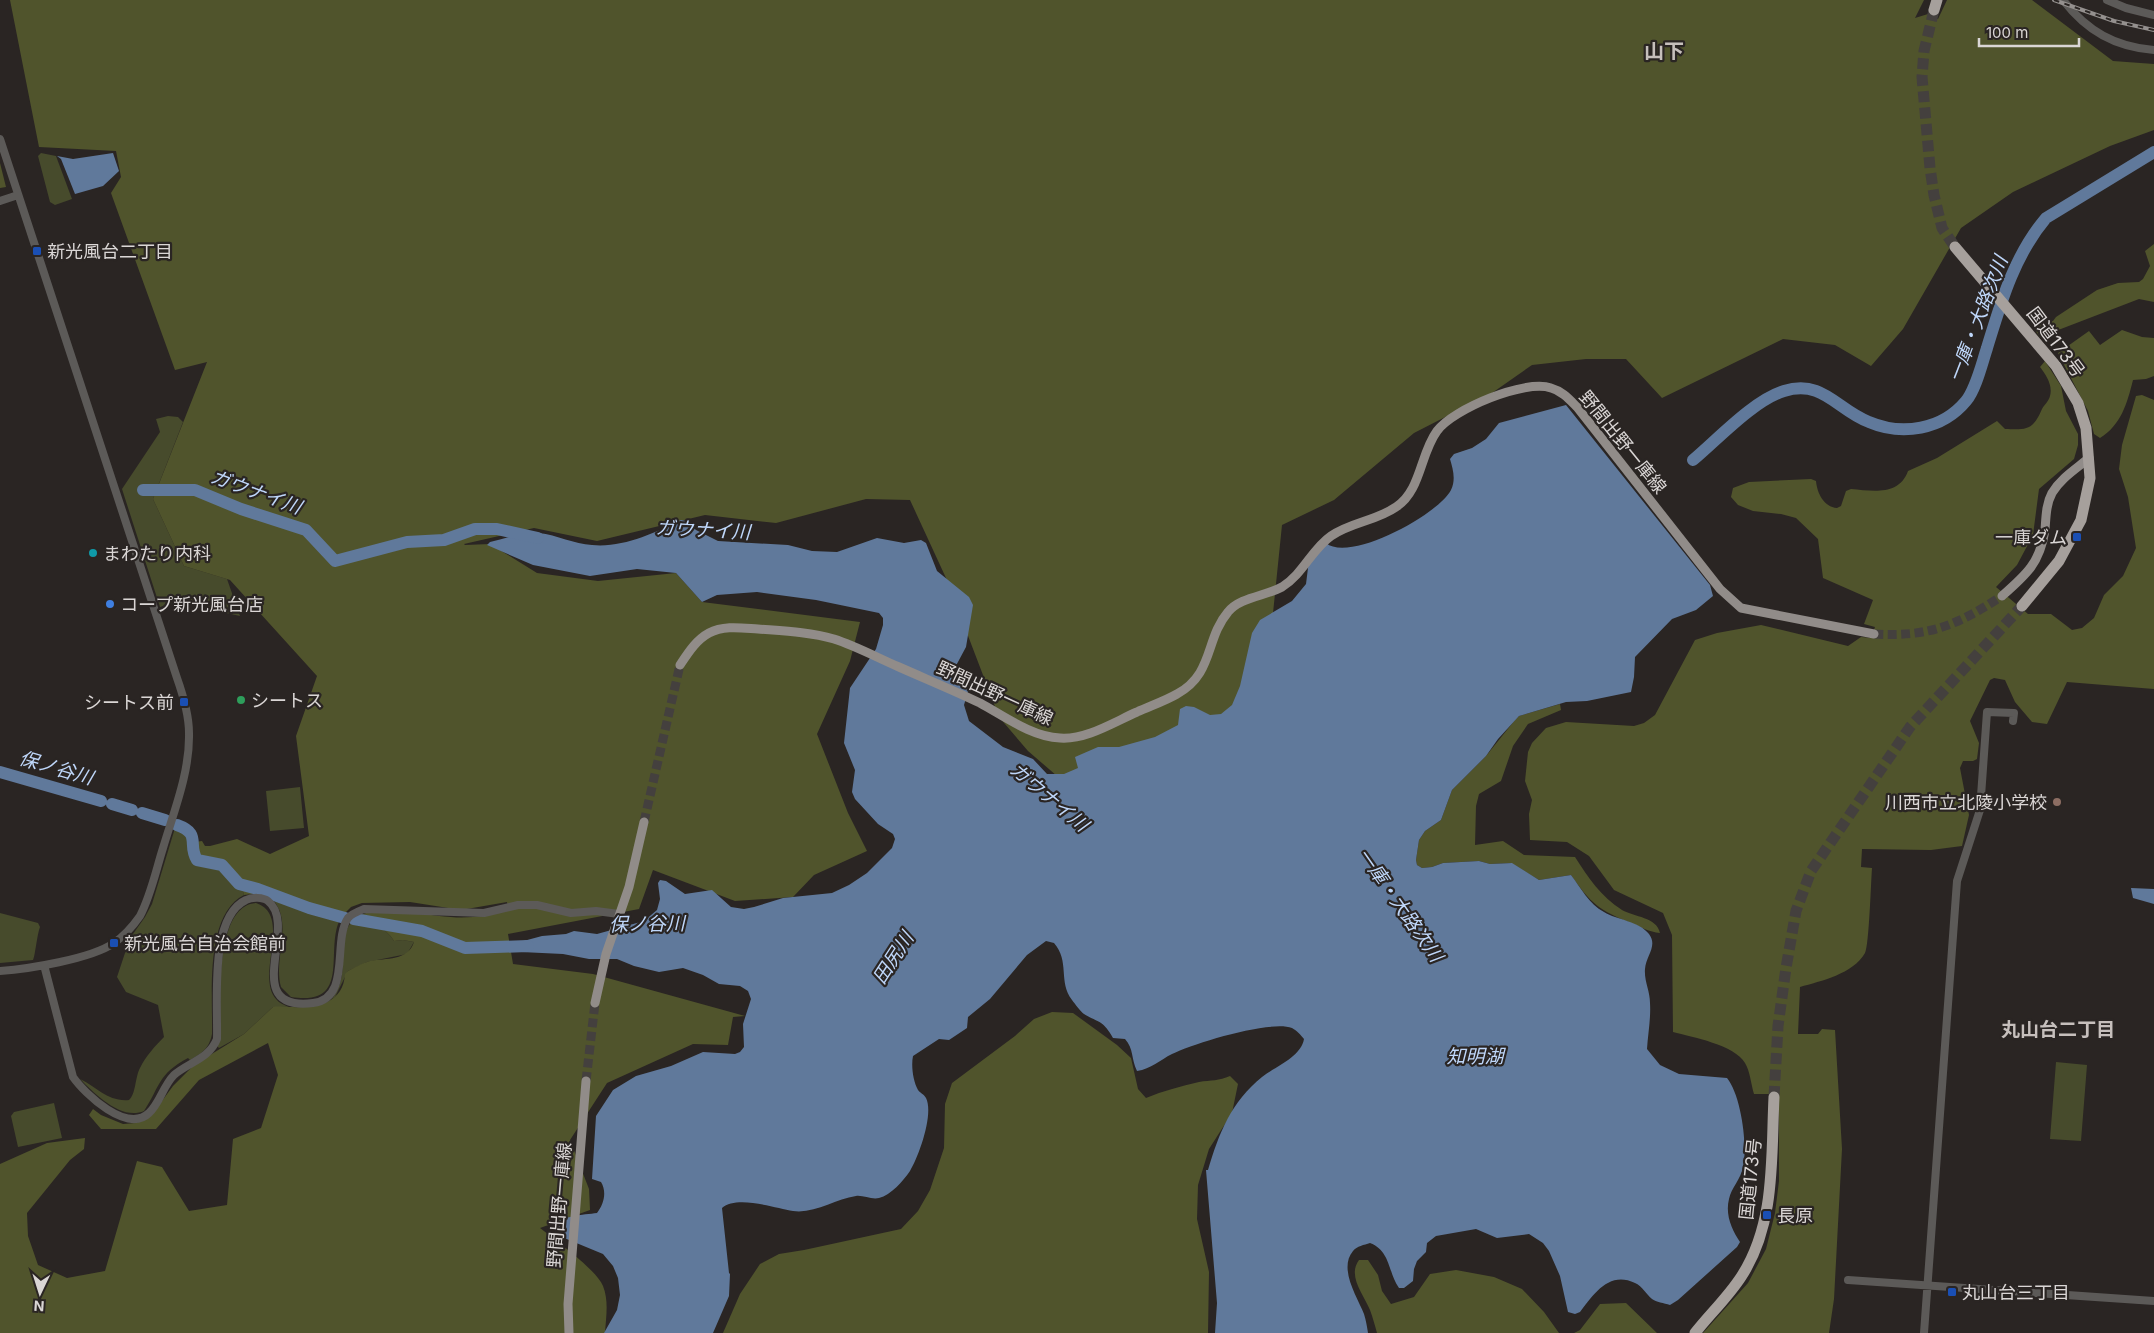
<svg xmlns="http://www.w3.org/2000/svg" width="2154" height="1333" font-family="Inter,'Noto Sans JP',sans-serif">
  <rect width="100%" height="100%" fill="#2a2523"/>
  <!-- green -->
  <path fill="#474b2c" d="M41,153L56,156L72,199L55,205L50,202L38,156Z
    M168,416L178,417L183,422L153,499L184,566L227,579L240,616L176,602L160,607L122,489L160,432L156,419Z
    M300,787L304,828L270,831L266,791Z
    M175,828C197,835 187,841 193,856C217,867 238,864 244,895C204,915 213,996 212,1034C209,1049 202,1053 190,1060L188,1058C157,1075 161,1085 144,1111C121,1121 94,1093 80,1079C97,1087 108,1102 129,1100C136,1094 135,1077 140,1068C146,1056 155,1046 164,1037L158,1005L126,992L117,977L127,947L126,944L145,917L152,904Z
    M274,901L317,914L332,913L342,916C322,946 355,1007 291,997L281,987C273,959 293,925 274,901Z
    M256,903C293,915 255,976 276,999C279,1003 284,1005 289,1007H273L244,1034L219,1048L217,1046L220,1036C221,1006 213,906 256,903Z
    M0,913L38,923L40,927C37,935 35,957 33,960L0,963Z
    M355,918C370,922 385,926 394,941L403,940L414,942L407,954L367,962L348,971L335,997L332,999C353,972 333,938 355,918Z
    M2056,1062L2087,1065L2081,1141L2050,1139Z
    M54,1103L62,1138L18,1147L11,1116L14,1112Z"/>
  <!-- forest -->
  <path fill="#50542c" d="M10,0H1924L1915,18L1928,14L1938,19L1947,0H2032L2113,61L2154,64V130L2110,146L2013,192L1961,228L1903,329L1871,366L1835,345L1783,339L1662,398L1626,359H1586L1532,365L1492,393L1414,433L1334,500L1282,525L1267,672L1231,720L1064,782L1028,751L999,717L946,578L910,500L866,499L776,523L705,515L597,541L534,528L464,544L465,545L490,544L537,573L598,581L676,573L702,602L860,622L850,661L817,734L848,813L867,851L814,875L793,897L735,901L653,870L639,909L508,934L513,964L593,974L745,1016L733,1017L728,1045L693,1044L607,1083L570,1140L589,1189L590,1210L540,1228C555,1240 596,1269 603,1286C609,1301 606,1317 605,1333H0V1164L47,1143L85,1138L84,1149L70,1160L27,1213L28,1236L38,1265L67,1278L105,1271L137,1161L162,1167L189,1211L227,1205L233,1139L261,1128L278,1075L268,1043L199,1080L156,1129H101L89,1115L93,1109L101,1115L123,1124L136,1123L151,1116L173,1086L194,1065L244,1034L273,1007C278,1006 283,1007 289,1007C315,1008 343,1005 345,974L348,971C354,968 362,963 370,961C386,958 408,961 414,942L403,940L394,941C385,926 370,922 355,918C378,903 425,916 451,917C470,919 490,915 508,910L507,902L461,910L410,902L362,903L351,907L342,916L332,913L317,914L274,901L261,893L244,895C238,867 222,867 198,858L195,852V842L202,841L205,846H210L237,839L270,854L309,836L296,736L317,676L230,580L184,566L153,499L207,362L175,370L111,193L121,177L116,151L39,147Z
    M0,163L6,187L0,188Z
    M2154,244V302L2139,299L2040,337L2033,327L2053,321L2056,317L2097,290L2118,283L2139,282L2143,279L2150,266L2145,251Z
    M2122,330L2142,337L2154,338V376L2146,379L2133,380C2127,404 2121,425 2100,438L2094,434L2088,411L2058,353L2089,331L2100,345Z
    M2045,361L2061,386L2066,411L2078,434V445L2074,459L2039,489L2033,535L2017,565L1996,587L2028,614H2051L2072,630L2082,628L2094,618L2104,595L2123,576L2136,548L2128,497L2119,469L2122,445L2136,396L2142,395L2154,400V689L2067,682L2047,724L2032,722L2015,702L2005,680L1994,678L1990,680L1970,721L1979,743L1977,759L1973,761H1963L1960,768L1969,815L1962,846L1931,850L1862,849L1861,867L1872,868C1871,881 1869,946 1865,953C1853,974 1821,981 1800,987L1798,1034H1818L1822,1029L1835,1030L1842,1149L1834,1299L1829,1333H1703L1748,1283L1766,1249L1775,1213L1779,1181V1094H1754C1751,1084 1750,1071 1745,1063C1735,1045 1692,1037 1673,1032L1672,935L1663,913L1614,890L1589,856L1567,842L1530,840L1529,814L1532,800L1525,781L1528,752L1532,743L1546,728L1566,722L1634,726L1644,723L1655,715L1695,640L1717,633L1761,625L1848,646L1861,637L1871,638L1875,627L1864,624L1873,600L1823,578L1818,539L1796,518L1781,514L1753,511L1738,505L1731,497L1733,488L1749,482L1811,479L1816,481C1817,493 1824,507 1837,508L1841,506L1846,491L1851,489C1873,491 1899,496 1908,471L1937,458L1997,421L2005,429C2027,430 2033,430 2042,409C2044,405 2049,401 2050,396C2053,385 2046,375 2040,367Z
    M1560,704L1561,710L1528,724L1513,746L1501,781L1479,794L1476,806L1475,845L1503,841L1524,855L1575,857C1588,877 1601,897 1622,910C1634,917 1657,917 1660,933C1649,932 1641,927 1631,923C1599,910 1591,904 1571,875L1539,880L1511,863L1490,864L1479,861L1443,863L1432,867L1422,868L1417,865L1416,860L1419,840L1425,831L1441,820L1452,790L1486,756L1515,720L1519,716Z
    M1052,1012L1073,1013L1117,1045L1131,1058L1138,1089L1146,1098C1163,1091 1181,1086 1199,1082C1211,1080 1219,1081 1230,1076L1238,1084L1232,1113L1209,1149L1198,1185L1197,1219L1209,1272L1208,1333H723L740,1294L760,1264L779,1254L804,1250L901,1229L918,1211L930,1190L944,1148L945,1104L952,1083L1015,1036L1034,1019Z
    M1359,1260H1368L1378,1275L1382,1291L1391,1304L1414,1297L1430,1274L1456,1270L1494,1277L1522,1289L1544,1312L1559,1333H1377C1375,1326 1373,1318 1370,1310C1364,1295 1347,1276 1359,1260Z
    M1626,1303L1657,1333H1574L1580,1330L1600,1304Z"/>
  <!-- water -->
  <path fill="#60799b" d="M113,153L119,171L103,186L75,194L61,159L57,156L73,159Z
    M1566,405L1710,585L1713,596L1696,610L1672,619L1635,657L1634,677L1631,692L1587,701L1566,702L1519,716L1498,739L1486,756L1452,790L1441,820L1425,831L1419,840L1416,860L1417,865L1422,868L1432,867L1443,863L1479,861L1490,864L1512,863L1539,880L1571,875C1581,888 1589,904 1604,912C1617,920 1639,921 1649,934C1658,946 1646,956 1645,969C1644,981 1650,991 1650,1003C1651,1018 1648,1034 1647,1049L1660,1065L1679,1074L1727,1078C1741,1095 1748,1146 1743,1167C1741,1179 1731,1188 1729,1199C1725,1215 1732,1230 1740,1242L1737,1247L1678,1300L1670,1305C1664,1303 1656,1302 1652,1299C1646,1294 1642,1286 1635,1283C1609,1270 1593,1295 1580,1312L1575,1314L1568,1312L1560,1276L1549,1251L1543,1243L1529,1234L1497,1238L1476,1229L1436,1236L1427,1243L1426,1252L1417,1261L1414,1269L1413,1281L1404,1288H1399C1388,1273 1391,1251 1370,1243C1364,1245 1357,1246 1353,1251C1338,1269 1358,1298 1364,1314C1366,1320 1367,1327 1368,1333H1215L1217,1303L1206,1170H1208C1219,1133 1231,1102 1262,1077C1276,1066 1301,1057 1304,1039C1301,1035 1296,1030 1292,1028C1270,1020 1194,1043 1172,1054C1160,1060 1151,1069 1137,1071C1131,1059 1134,1049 1125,1039L1113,1038C1103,1020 1099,1023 1084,1014C1081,1012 1075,1004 1072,1000C1058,982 1070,961 1054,943L1046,941L1027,955L990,999L968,1017L967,1028L949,1040L939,1039L913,1056C911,1066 913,1081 918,1090C920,1093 924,1094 926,1098C934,1114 919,1156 910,1171C903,1181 891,1195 879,1198C872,1200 863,1195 856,1196C835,1199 815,1214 793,1211C775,1208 737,1195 722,1208L729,1273L730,1274L729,1296L713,1333H604L617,1310L620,1295L618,1278L613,1266L603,1254L557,1235L552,1228C559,1215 584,1215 597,1213C604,1204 607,1192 601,1182L592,1179L596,1116L613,1090L636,1076L671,1066L703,1052L735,1054L740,1052L744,1047L743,1024L751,999L748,991L740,986L719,984L703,975L683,968L659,972L634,966L617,959H589L563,954L521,952L512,946L516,943L542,936L566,934L574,931L597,934L644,921L657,910L660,899L658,883L660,880L666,881L685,894L712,890L731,907L744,909L754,907L783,898L832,893L849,885L867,873L892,848L895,839L893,834L878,824L855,799L852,792L855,770L844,743L850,688L876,649L883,625V618L879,613L816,600L757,592L717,595L702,602L676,573L637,569L590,576L533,565L487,545L490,542C506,538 522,532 539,533C557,535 574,544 592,545C623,548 654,533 681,520L686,521L696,530L718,541L788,545L812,551L837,552L877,538L904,543L921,540L926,543L937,571L969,597L973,605L966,647L951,675L966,678L969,688L964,705L969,721L1003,747L1033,759L1047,774H1064L1078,768L1075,757L1098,747H1119L1155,737L1178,725L1180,709L1186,706L1194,707L1210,715L1221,714L1232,705L1240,686L1252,633L1260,620L1292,601L1306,584L1309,560L1326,543C1349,563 1438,515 1451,490C1456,480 1453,469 1450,459L1454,454L1472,448L1486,439L1499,423Z
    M2131,888L2154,889V904L2133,898Z"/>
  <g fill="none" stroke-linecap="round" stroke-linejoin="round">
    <!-- river -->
    <path stroke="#60799b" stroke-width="12" d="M1693,460C1718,439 1754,400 1784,391C1823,379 1837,410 1869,422C1902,436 1942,430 1966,401C1976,389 1982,363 1987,348C2001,302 2014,256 2046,218L2154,152
      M143,490H195L241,509L306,530L335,561L407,542L444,540L475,529H497L538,538
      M0,772L101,801
      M112,804L132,810
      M142,813L165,820
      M177,825C202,834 187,844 197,860L222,865L239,884L258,889L309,908L345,918
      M354,919L422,931L465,948L528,946"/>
    <!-- major-tunnel -->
    <path stroke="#44403e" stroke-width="9" stroke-dasharray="9 4.5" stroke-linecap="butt" d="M1874,634C1929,637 1956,626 2002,596
      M644,822L680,665
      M586,1081L595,1003"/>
    <!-- highway-tunnel -->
    <path stroke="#44403e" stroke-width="11" stroke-dasharray="11 5.5" stroke-linecap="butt" d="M1934,10L1924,51L1922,77L1930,168L1934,195L1942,228L1955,247
      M1774,1097L1778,1026L1786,968L1796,911L1811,871L1910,727L2022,606"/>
    <!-- minor -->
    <path stroke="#5c5a58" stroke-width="8" d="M2063,0C2087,31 2115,47 2154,50
      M2107,0L2126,8L2154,15
      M0,139L177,678C183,695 189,715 189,733C190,772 174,811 163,848C156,870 151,895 140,916C133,926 124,936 114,943C91,959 28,969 0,971
      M0,201L18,195
      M44,965L73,1077C85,1094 127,1134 149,1113C160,1103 163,1086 174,1075C189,1062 209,1059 217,1039C218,1003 209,917 246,900C252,897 263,897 268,901C300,926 238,1012 313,1003C352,998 332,941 348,918C351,914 359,911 364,909L484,913L518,905H537L571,913L596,911L619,914
      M1848,1280L2154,1301
      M1924,1333L1957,881L1980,810L1987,712L2014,713L2013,721"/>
    <!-- major -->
    <path stroke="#918c89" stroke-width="9" d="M2002,596C2026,575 2040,563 2045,530C2046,517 2046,504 2052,493C2061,478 2076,469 2089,458
      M680,665C688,653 696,640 709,633C724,625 742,628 758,629C783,631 809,632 834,639C856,646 878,658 899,667C926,679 953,690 980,703C1004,716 1032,737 1060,738C1086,740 1114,722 1137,712C1150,706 1165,701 1177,694C1214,674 1205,639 1228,612C1240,597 1266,596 1282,587C1303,574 1312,549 1331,536C1351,522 1376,521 1396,507C1421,491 1420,454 1437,431C1453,409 1525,379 1551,388C1562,391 1569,399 1577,407L1720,589L1741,608L1874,634
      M595,1003L606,954L629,887L644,822
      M569,1333L568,1304L586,1081"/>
    <!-- highway -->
    <path stroke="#a6a09c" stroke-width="11" d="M1934,10L1937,0
      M1955,247L2056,366L2078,403L2086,428L2090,478L2081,520L2059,561L2022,606
      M1695,1333C1710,1314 1728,1297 1741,1277C1776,1224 1771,1157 1774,1097"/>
    <defs>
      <path id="rail" d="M2054,0L2114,21L2154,30"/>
    </defs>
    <!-- rail casing -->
    <use href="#rail" stroke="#94908e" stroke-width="4"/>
    <!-- rail -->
    <use href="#rail" stroke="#2a2523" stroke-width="2" stroke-dasharray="5.5" stroke-linecap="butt"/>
  </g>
  <!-- markers -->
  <g fill="#1a4fb4" stroke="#2a2523" stroke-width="2">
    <rect x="32" y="246" width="10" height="10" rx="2.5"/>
    <rect x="2072" y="532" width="10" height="10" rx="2.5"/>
    <rect x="179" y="697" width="10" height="10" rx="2.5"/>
    <rect x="109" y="938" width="10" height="10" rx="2.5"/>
    <rect x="1762" y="1210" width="10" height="10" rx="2.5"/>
    <rect x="1947" y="1287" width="10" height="10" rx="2.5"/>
  </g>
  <circle fill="#0f9aa8" stroke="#2a2523" stroke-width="2" cx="93" cy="553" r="5"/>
  <circle fill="#3f7fe0" stroke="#2a2523" stroke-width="2" cx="110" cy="604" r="5"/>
  <circle fill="#2e9e5b" stroke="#2a2523" stroke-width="2" cx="241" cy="700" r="5"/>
  <circle fill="#8d6e63" stroke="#2a2523" stroke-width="2" cx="2057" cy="802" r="5"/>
  <g text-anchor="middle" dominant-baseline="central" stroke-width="4.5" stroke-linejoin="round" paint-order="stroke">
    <!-- poi labels -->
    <g font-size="18" fill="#dad6d5" stroke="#2a2523" text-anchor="start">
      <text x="47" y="251">新光風台二丁目</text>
      <text x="2067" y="537" text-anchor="end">一庫ダム</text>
      <text x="103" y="553">まわたり内科</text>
      <text x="120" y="604">コープ新光風台店</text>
      <text x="251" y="700">シートス</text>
      <text x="174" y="702" text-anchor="end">シートス前</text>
      <text x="2047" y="802" text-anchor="end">川西市立北陵小学校</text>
      <text x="124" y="943">新光風台自治会館前</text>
      <text x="1777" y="1215">長原</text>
      <text x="1962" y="1292">丸山台三丁目</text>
    </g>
    <!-- street labels -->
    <g font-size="18" fill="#dad6d5" stroke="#2a2523">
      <text transform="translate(2056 342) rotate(53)">国道173号</text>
      <text transform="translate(1623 442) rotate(51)">野間出野一庫線</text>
      <text transform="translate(995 693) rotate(25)">野間出野一庫線</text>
      <text transform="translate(1750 1179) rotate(-84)">国道173号</text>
      <text transform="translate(559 1205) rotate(-85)">野間出野一庫線</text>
    </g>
    <!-- water labels -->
    <g font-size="19" font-style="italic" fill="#bfd7fa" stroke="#2a2523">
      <text transform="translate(1978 319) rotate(-69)">一庫・大路次川</text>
      <text transform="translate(256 492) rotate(20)">ガウナイ川</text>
      <text transform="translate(703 530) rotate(3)">ガウナイ川</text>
      <text transform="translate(56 768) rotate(16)">保ノ谷川</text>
      <text transform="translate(1049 797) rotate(40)">ガウナイ川</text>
      <text transform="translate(1400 905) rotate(55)">一庫・大路次川</text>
      <text transform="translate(647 924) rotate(-1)">保ノ谷川</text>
      <text transform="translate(893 958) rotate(-57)">田尻川</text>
      <text x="1475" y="1056">知明湖</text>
    </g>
    <!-- neighbourhood labels -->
    <g font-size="19" font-weight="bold" fill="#c6bfbc" stroke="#2a2523">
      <text x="2058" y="1029">丸山台二丁目</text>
    </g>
    <!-- quarter labels -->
    <g font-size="20" font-weight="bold" fill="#c6bfbc" stroke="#2a2523">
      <text x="1664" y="51">山下</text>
    </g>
  </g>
  <!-- north arrow -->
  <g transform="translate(40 1293) rotate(184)" stroke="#2a2523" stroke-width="4" paint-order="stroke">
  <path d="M0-4L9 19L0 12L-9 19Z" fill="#dad6d5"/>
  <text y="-8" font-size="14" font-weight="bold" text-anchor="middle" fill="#dad6d5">N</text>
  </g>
  <!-- scale -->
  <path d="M1979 38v8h100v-8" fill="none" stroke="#dad6d5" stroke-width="2.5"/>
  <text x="1986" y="38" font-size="15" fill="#dad6d5" stroke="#2a2523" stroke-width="4" paint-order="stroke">100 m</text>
</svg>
